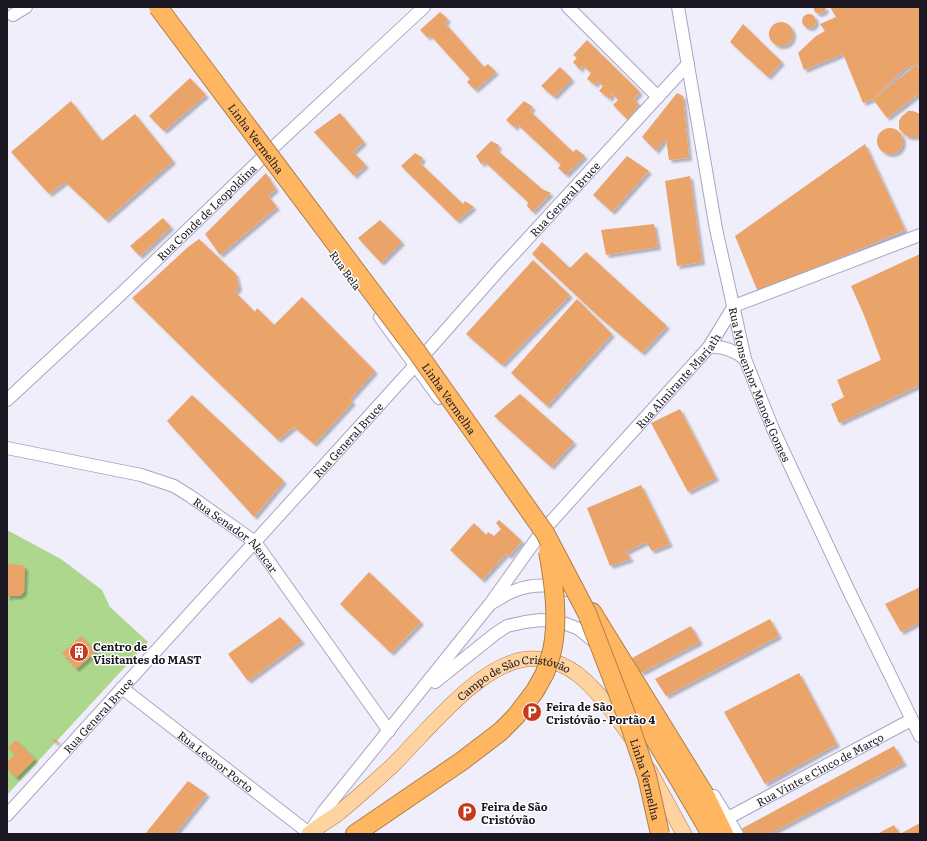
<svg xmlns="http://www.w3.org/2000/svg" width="927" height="841" font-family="Literata,serif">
  <defs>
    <filter id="shadow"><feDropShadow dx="3" dy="3" stdDeviation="1" flood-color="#0004"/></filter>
  </defs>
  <rect width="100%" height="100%" fill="#f1eefc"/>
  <!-- green -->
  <path fill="#aed78e" d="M7,530L61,559L102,590L110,607L148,642L7,795Z"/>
  <!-- building -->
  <path fill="#eaa369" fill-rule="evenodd" filter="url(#shadow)" d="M813,7H826V8L824,12L819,14L815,12Z
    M830,7H920V63L916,65L920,70V93L887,118L873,99L863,103L843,54L804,70L798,53L816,36L825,31L820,24L836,17ZM916,65L875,98V97L905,68Z
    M440,12L448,19L445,23L484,67L488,64L496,72L475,90L467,82L470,79L430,35L428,38L420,30Z
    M802 21a7 7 0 1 1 14 0a7 7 0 1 1-14 0Z
    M769 34a12 12 0 1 1 24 0a12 12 0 1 1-24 0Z
    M743,24L782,62L768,77L730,42Z
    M587,40L640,92L634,99L639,104L628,120L613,105L618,100L612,93L610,99L599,91L603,86L598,81L595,85L587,79L591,73L582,65L580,70L573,62L577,58L573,55Z
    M560,67L572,79L554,97L541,86Z
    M190,78L206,95L164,131L149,116Z
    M677,93L683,96L689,158L669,160L666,138L656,151L642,137Z
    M71,101L102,141L135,114L173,161L106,220L65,182L49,194L11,152Z
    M524,101L533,107L530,111L573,152L576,149L585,156L566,175L558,168L561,165L517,124L515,128L506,120Z
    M908,111H913L920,114V135L917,137H909L905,135L899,129V121L901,117Z
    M340,113L364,142L353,152L366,165L354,176L314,132Z
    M877 141a13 13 0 1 1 26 0a13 13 0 1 1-26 0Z
    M491,141L499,145L497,150L542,189L551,193L533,212L527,206L528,202L485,162L481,164L476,156Z
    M865,144L905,230L758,292L735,236Z
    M415,153L423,158L420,163L463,204L465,201L474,207L457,221L401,166Z
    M627,156L649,171L612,212L593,195Z
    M266,173L276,189L268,196L277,207L220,255L205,234Z
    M690,176L702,262L677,266L665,181Z
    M163,218L171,227L140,256L130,246Z
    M380,220L402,242L381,263L358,238Z
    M654,224L658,247L606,255L601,230Z
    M199,239L236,274L239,288L235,292L255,312L257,308L274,325L302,297L375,371L350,399L353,402L314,444L294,427L278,440L201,366L132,298L148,284L188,247Z
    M542,242L570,268L586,252L667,326L642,353L598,316L532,254Z
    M920,254V385L839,423L831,404L844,397L837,380L881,360L864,315L851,286Z
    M533,260L570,295L502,365L466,334Z
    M577,299L612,334L547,406L511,373Z
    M520,394L574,442L551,467L494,416Z
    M192,395L284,481L254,517L167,421Z
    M680,409L716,478L688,492L651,423Z
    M641,485L670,544L652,551L646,542L626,552L631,559L610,566L587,508Z
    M499,520L522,541L509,556L506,554L482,580L450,550L474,523L486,535L488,532L494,536L501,529L496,523Z
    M7,564L22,565L25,568L24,592L20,596H9L8,598H7Z
    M369,572L421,622L391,653L340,604Z
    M920,587V622L901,632L885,604Z
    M280,617L302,641L248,681L228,654Z
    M770,619L779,636L666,696L655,679Z
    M691,626L700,642L641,673L632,658Z
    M81,636L96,652L76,669L62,653Z
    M799,673L837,744L765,784L724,712Z
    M54,738L58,741L56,743L52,740Z
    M16,740L35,759L16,778L7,768V763L15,754L8,748Z
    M894,746L904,763L769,834H744L741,829Z
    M188,781L207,794L175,834H145Z
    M920,823V834H877L894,825L900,834Z"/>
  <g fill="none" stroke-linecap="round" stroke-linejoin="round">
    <defs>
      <g id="minor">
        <path d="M568,7L658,97"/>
        <path id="s1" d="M678,7L716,229L745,359L773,429L847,587L920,736"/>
        <path d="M13,15L26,7"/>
        <path d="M380,317L439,398"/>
        <path d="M709,347C723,346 734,350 745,359"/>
        <path id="s2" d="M7,400L121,294L264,156L424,7"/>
        <path id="s3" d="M7,448L141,475L174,486L190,496L255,542L389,731"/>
        <path d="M492,603C499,599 507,593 514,591C533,583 562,583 578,596"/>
        <path d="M435,682L495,634L507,626L525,622L541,620L561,622L579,629L596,643"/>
        <path id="s4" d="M122,688L309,833L324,811L490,604L540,534L709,347L734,306L920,235"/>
        <path d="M714,796L737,834"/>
        <path id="s5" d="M7,815L409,372L498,271L688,64"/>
        <path id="s6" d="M728,818L911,720"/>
      </g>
      <g id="major">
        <path d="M649,770L684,834"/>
        <path id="s7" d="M309,834C317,827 327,821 336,815C355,800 373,783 391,767C425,734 478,664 527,659C538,658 552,661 562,665C589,676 614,714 631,737"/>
      </g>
      <path id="highway" d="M592,612L705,795L724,834
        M617,677L680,781L711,834
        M355,834L462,761L500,732L516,716L535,691L545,673"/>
    </defs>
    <!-- minor casing -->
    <use href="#minor" stroke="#aaa4c5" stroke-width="14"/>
    <!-- major casing -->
    <use href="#major" stroke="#af7f4c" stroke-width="16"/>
    <!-- highway casing -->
    <use href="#highway" stroke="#af7f4c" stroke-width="20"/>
    <!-- minor -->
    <use href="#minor" stroke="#fff" stroke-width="12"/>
    <!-- major -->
    <use href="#major" stroke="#ffd3a0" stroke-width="15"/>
    <!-- highway -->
    <use href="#highway" stroke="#ffb661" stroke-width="18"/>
    <defs>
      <g id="highway-bridge">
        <path id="s8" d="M158,7L417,352L545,533L587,613L627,717L647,776L660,834"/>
        <path d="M545,673C547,666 550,659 552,651C559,619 554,584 548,551"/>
      </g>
    </defs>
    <!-- highway-bridge casing -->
    <use href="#highway-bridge" stroke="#af7f4c" stroke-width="20" stroke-linecap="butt"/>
    <!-- highway-bridge -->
    <use href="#highway-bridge" stroke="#ffb661" stroke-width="18"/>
  </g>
  <!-- icons -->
  <defs>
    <symbol id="building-disc" viewBox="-11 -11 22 22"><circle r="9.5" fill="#c53a1d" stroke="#fff"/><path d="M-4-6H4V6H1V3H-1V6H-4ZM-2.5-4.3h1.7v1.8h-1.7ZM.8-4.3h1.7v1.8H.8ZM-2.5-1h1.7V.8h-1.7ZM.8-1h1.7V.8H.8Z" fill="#fff"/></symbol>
    <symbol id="parking-disc" viewBox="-11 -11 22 22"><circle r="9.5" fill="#c53a1d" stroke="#fff"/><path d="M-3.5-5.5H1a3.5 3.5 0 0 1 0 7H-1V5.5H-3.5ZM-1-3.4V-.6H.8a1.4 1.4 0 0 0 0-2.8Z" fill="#fff"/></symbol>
  </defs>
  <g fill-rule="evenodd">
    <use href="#building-disc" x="68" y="641" width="22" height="22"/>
    <use href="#parking-disc" x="521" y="701" width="22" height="22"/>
    <use href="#parking-disc" x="456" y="801" width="22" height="22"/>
  </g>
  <g text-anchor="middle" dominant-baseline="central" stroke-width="3" stroke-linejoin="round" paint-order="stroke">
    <!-- street labels -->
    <g font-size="11" fill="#1b1824" stroke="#fff">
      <text stroke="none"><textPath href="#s8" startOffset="164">Linha Vermelha</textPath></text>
      <text stroke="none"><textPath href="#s5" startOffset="831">Rua General Bruce</textPath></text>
      <text stroke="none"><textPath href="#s2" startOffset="274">Rua Conde de Leopoldina</textPath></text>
      <text transform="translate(346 270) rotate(54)">Rua Bela</text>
      <text stroke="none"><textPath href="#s4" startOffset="821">Rua Almirante Mariath</textPath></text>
      <text stroke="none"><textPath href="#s1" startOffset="387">Rua Monsenhor Manoel Gomes</textPath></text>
      <text stroke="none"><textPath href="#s8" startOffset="488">Linha Vermelha</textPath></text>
      <text stroke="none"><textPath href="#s5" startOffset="507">Rua General Bruce</textPath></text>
      <text stroke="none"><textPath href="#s3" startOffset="251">Rua Senador Alencar</textPath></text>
      <text stroke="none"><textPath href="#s7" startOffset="265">Campo de São Cristóvão</textPath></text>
      <text stroke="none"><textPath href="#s5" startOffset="135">Rua General Bruce</textPath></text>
      <text stroke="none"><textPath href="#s4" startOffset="119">Rua Leonor Porto</textPath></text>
      <text stroke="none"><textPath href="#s6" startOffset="104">Rua Vinte e Cinco de Março</textPath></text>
      <text stroke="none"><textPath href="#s8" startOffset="920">Linha Vermelha</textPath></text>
    </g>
    <!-- poi labels -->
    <g font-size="11" font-weight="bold" fill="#1b1824" stroke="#fff" text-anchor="start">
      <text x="93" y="646">Centro de<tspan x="93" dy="13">Visitantes do MAST</tspan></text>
      <text x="546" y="706">Feira de São<tspan x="546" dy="13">Cristóvão - Portão 4</tspan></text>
      <text x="481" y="806">Feira de São<tspan x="481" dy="13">Cristóvão</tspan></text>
    </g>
  </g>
  <!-- border -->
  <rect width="927" height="841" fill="none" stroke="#1b1824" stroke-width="16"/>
</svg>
